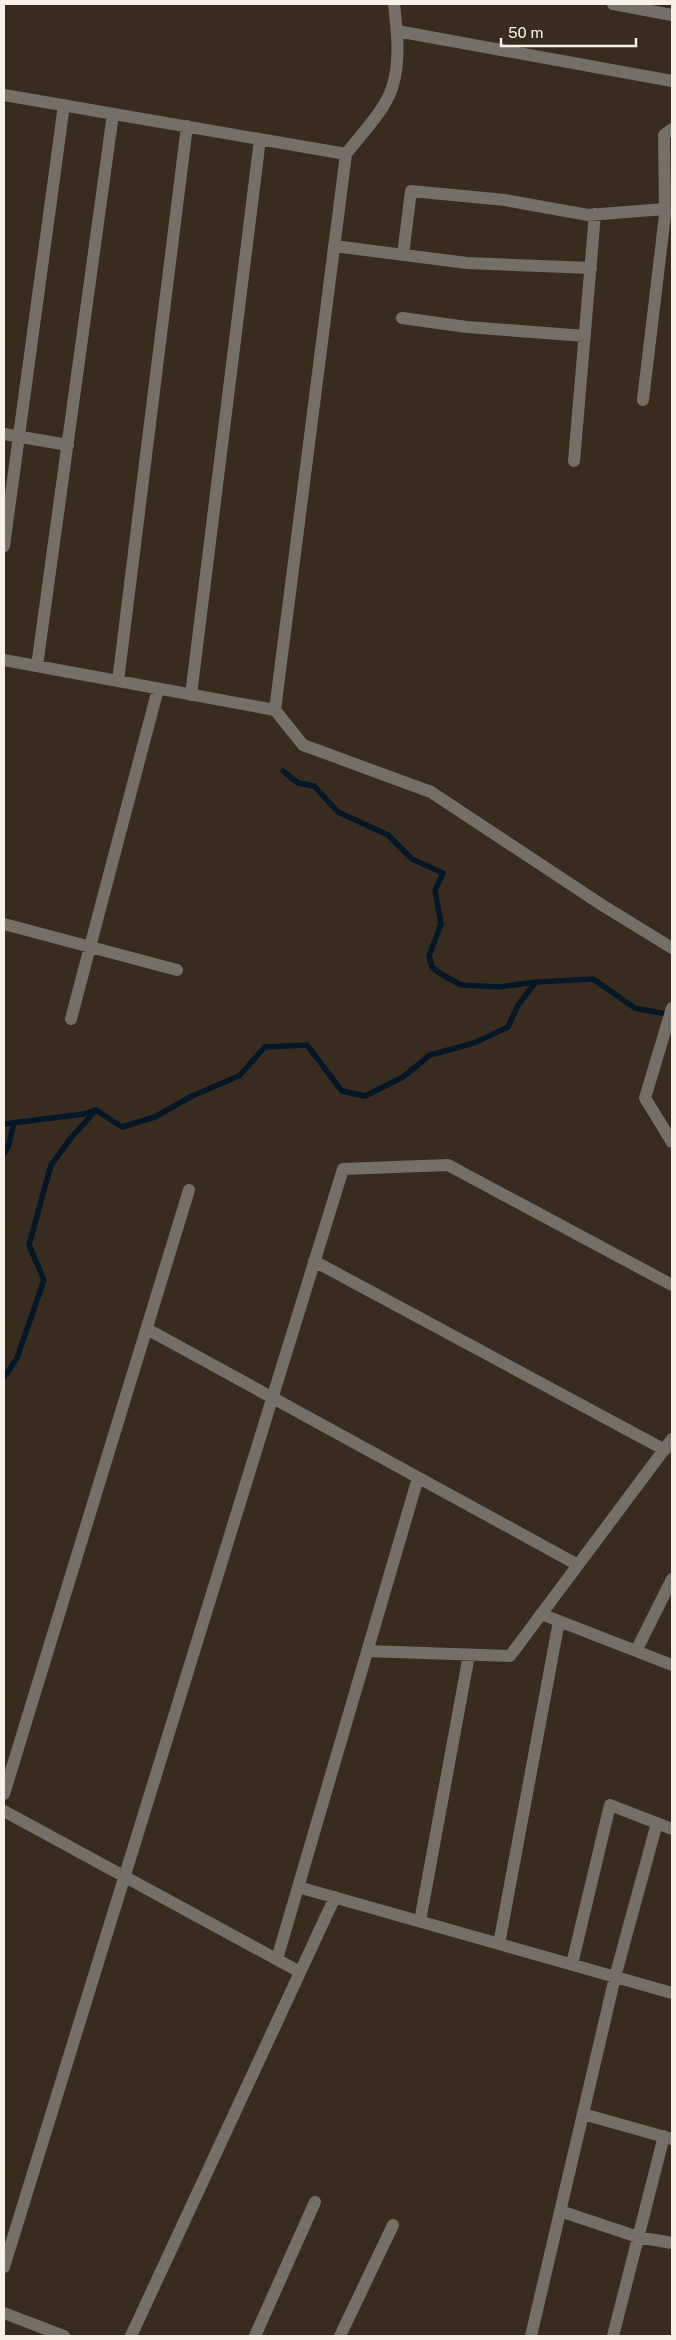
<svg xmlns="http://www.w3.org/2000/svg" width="676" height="2340" font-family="'Public Sans',sans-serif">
  <rect width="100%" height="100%" fill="#392c1f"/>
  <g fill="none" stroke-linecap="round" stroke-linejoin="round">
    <!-- stream -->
    <path stroke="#031728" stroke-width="5.5" d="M283,771L298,783L314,786L338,812L388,835L412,859L443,873L435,890L441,924L429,956L432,967L441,974L461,985L499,987L536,982L593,979L635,1008L671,1015
      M4,1124L84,1114L96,1110L122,1127L155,1117L192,1096L239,1076L265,1047L307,1045L342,1091L365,1096L403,1077L430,1055L474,1043L508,1027L518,1005L536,982
      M4,1154L8,1147L14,1123
      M5,1376L17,1358L44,1280L29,1245L51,1165L71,1138L95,1111"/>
    <!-- minor -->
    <path stroke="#756f68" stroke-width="12" d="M613,4L672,15
      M397,31L672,81
      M4,95L346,154
      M334,246L467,263L591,268
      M403,255L411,191L505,200L588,215L665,209
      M402,318L467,327L585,336
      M643,400L665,215L664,135L672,129
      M4,434L68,445
      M574,461L595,214
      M4,546L64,105
      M4,660L275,710L303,745L431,792L602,905L672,948
      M37,666L113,114
      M118,681L187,126
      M191,695L260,139
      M275,710L346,154C361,134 384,112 392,88C401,61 397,31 394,4
      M4,924L177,970
      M672,1008L645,1098L672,1142
      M71,1019L158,689
      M314,1261L665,1450
      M147,1329L578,1565
      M541,1614L672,1665
      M367,1651L510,1656L672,1439
      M636,1651L672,1579
      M4,1794L189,1190
      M4,1811L300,1972
      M298,1887L672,1993
      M420,1921L469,1655
      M499,1944L559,1621
      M277,1959L418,1478
      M572,1964L610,1805L672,1829
      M583,2114L672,2139
      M560,2211L638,2237L672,2243
      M4,2267L343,1169L448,1165L672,1285
      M4,2313L64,2336
      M131,2336L335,1897
      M255,2336L315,2202
      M340,2336L393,2225
      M531,2336L615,1977L657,1823
      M613,2336L664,2136"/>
  </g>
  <!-- border -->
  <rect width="676" height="2340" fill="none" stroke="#f9f1e8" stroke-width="10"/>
  <!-- scale -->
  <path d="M501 38v8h135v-8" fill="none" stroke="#f9f1e8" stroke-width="2.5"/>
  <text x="508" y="38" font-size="15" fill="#f9f1e8" stroke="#392c1f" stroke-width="4" paint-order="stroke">50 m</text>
</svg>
